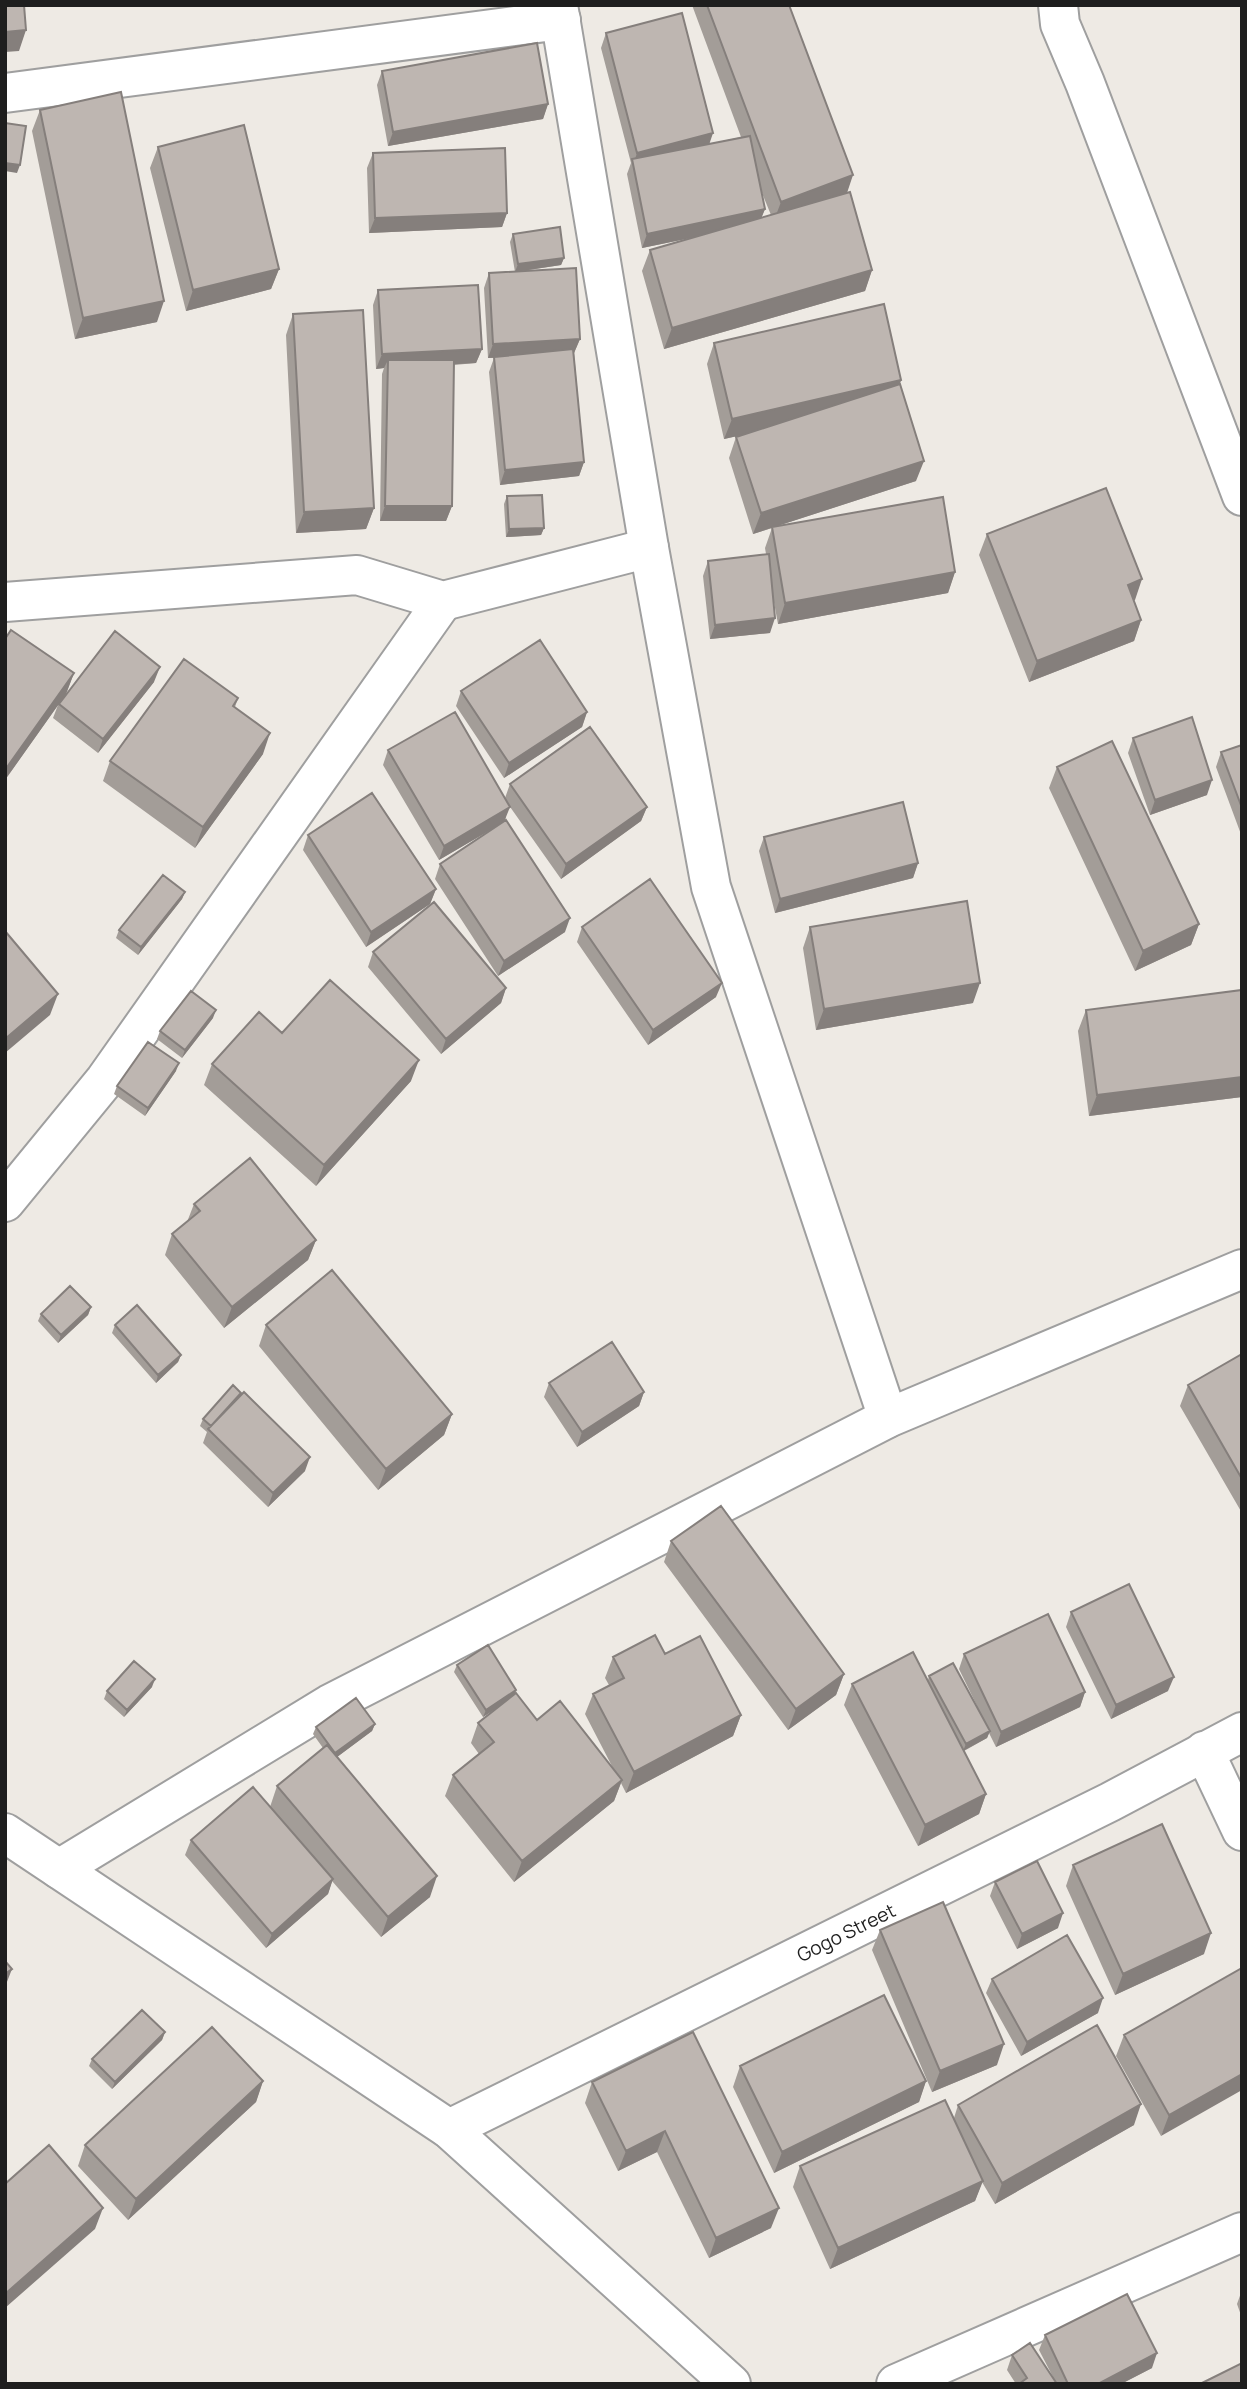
<svg xmlns="http://www.w3.org/2000/svg" width="1247" height="2389" font-family="Manrope,sans-serif">
  <rect width="100%" height="100%" fill="#eeeae4"/>
  <g fill="none" stroke-linecap="round" stroke-linejoin="round">
    <defs>
      <g id="street">
        <path d="M558,5L649,548L711,887L888,1418"/>
        <path d="M1058,5L1060,24L1085,83L1242,496"/>
        <path d="M5,93L561,20"/>
        <path d="M5,602L357,575L443,601L649,548"/>
        <path d="M5,1202L105,1080L443,601"/>
        <path d="M1204,1751L1242,1831"/>
        <path d="M5,1833L449,2129L731,2384"/>
        <path d="M59,1869L330,1704L888,1418L1242,1269"/>
        <path id="s1" d="M449,2129L1110,1802L1242,1732"/>
        <path d="M896,2384L1242,2232"/>
      </g>
    </defs>
    <!-- street casing -->
    <use href="#street" stroke="#9f9f9f" stroke-width="42"/>
    <!-- street -->
    <use href="#street" stroke="#fff" stroke-width="38"/>
  </g>
  <!-- wall -->
  <path fill="#a39d98" fill-rule="evenodd" d="M692,5H789L847,193L872,270L865,291L664,349L642,271L650,250L690,238L642,248L627,174L631,163L601,48L606,33L709,144L741,137ZM760,188L771,215L761,218L765,209Z
    M382,71L548,104L543,119L388,146L377,85Z
    M40,110L157,322L75,339L32,131Z
    M158,147L279,269L271,289L186,311L150,168Z
    M373,153L507,213L502,227L369,233L367,168Z
    M513,234L564,258L561,265L516,272L580,339L574,353L584,462L579,476L500,485L489,372L494,358H488L484,288L489,273L515,272L510,242Z
    M378,290L482,349L476,363L454,365L452,506L446,521H380L382,374L384,368L376,369L373,305Z
    M293,314L374,508L366,529L296,533L286,335Z
    M714,343L901,380L900,384L916,481L774,527L955,572L948,593L778,624L773,597L770,633L710,639L703,576L708,561L766,554L765,548L772,528L753,534L729,458L736,437L742,435L724,439L707,364Z
    M507,496L544,528L541,535L506,537L504,504Z
    M987,534L1135,600H1134L1141,620L1134,641L1029,682L979,555Z
    M74,673L66,694L154,682L98,753L53,718L58,705L5,780Z
    M461,691L587,712L582,727L504,778L456,706Z
    M238,698L235,707L263,754L195,848L103,781L110,761Z
    M1133,738L1207,795L1150,815L1128,753Z
    M1242,745V837L1216,767L1221,752Z
    M388,750L505,798L510,784L647,807L641,821L561,879L508,804L505,821L565,932L498,976L435,879L440,864L499,825L439,860L383,765Z
    M1057,767L1199,924L1191,945L1135,971L1049,788Z
    M308,835L436,889L430,904L366,947L303,850Z
    M764,837L918,863L913,878L775,913L759,851Z
    M185,892L182,899L138,955L116,938L119,930Z
    M582,927L716,997L648,1045L577,942Z
    M810,927L973,1003L816,1030L803,948Z
    M373,952L506,988L501,1003L441,1054L368,967Z
    M1242,990V1097L1089,1116L1078,1031L1086,1010Z
    M213,1018L182,1058L157,1039L160,1031Z
    M282,1033L411,1081L316,1186L204,1085L212,1064Z
    M176,1071L145,1116L114,1094L117,1086Z
    M194,1204L316,1240L308,1260L224,1328L165,1255L172,1234L187,1222Z
    M91,1307L88,1315L58,1343L38,1321L41,1314Z
    M115,1325L181,1355L178,1362L156,1383L112,1333Z
    M266,1325L452,1414L444,1435L378,1490L259,1346Z
    M1242,1354V1513L1180,1406L1188,1385Z
    M549,1383L644,1392L639,1406L577,1447L544,1397Z
    M241,1393L240,1396L305,1471L268,1507L203,1443L207,1432L200,1426L203,1419Z
    M671,1541L844,1674L836,1695L788,1730L664,1562Z
    M1071,1612L1168,1691L1111,1719L1066,1627Z
    M665,1654L741,1715L733,1736L626,1793L621,1783L614,1801L514,1882L445,1796L453,1775L479,1754L471,1743L478,1723L496,1708L483,1717L454,1672L457,1665L516,1690L515,1694L537,1720L615,1772L585,1714L593,1694L609,1685L605,1678L613,1657Z
    M964,1654L1085,1692L1080,1707L996,1747L989,1733L987,1738L964,1751L986,1794L979,1814L918,1846L844,1705L852,1684L928,1680L929,1676L977,1706L959,1669Z
    M152,1687L124,1717L104,1699L107,1691Z
    M375,1724L372,1731L337,1757L430,1897L381,1937L332,1881L328,1894L266,1948L185,1855L191,1840L270,1807L277,1786L323,1748L313,1734L316,1727Z
    M1073,1865L1204,1954L1115,1995L1066,1886Z
    M995,1882L1058,1928L1017,1949L990,1896Z
    M880,1930L997,2065L932,2092L872,1950Z
    M1242,1968L1161,2136L1116,2056L1124,2035Z
    M992,1979L1098,2013L1021,2056L986,1993Z
    M165,2032L162,2040L112,2089L89,2066L92,2059Z
    M693,2032L771,2228L709,2258L657,2152L618,2171L585,2103L592,2082Z
    M740,2066L926,2081L919,2102L774,2173L733,2087Z
    M263,2081L256,2102L128,2220L78,2166L85,2145Z
    M958,2105L1134,2125L995,2204L982,2182L975,2201L830,2269L793,2187L800,2166L954,2118Z
    M1242,2290V2318L1237,2304Z
    M1045,2335L1152,2368L1121,2384H1016L1007,2370L1012,2355L1053,2377L1039,2350Z"/>
  <!-- shaded-wall -->
  <path fill="#857f7c" d="M26,30L19,51L5,52V32Z
    M548,104L543,119L388,146L393,132Z
    M713,133L708,148L633,165L637,153Z
    M5,163L20,165L17,173L5,171Z
    M853,175L846,196L773,223L781,202Z
    M765,209L759,224L642,248L647,234Z
    M507,213L502,227L369,233L375,218Z
    M564,258L561,265L515,272L518,264Z
    M279,269L271,289L186,311L193,290Z
    M872,270L865,291L664,349L672,328Z
    M164,301L157,322L75,339L83,318Z
    M580,339L574,353L488,358L493,344Z
    M482,349L476,363L387,368L388,360L384,368L376,369L382,354Z
    M901,380L894,401L724,439L732,419Z
    M924,461L916,481L753,534L761,513Z
    M584,462L579,476L500,485L505,470Z
    M385,506H452L446,521H380Z
    M374,508L366,529L296,533L304,512Z
    M544,528L541,535L506,537L509,529Z
    M955,572L948,593L778,624L785,603Z
    M1142,579L1135,600L1120,606L1128,585Z
    M775,618L770,633L710,639L715,625Z
    M1141,620L1134,641L1029,682L1037,661Z
    M160,667L154,682L98,753L103,739Z
    M74,673L66,694L5,780V770Z
    M587,712L582,727L504,778L509,763Z
    M270,733L263,754L195,848L203,827Z
    M1212,780L1207,795L1150,815L1155,800Z
    M510,807L504,822L439,860L444,846Z
    M647,807L641,821L561,879L566,864Z
    M918,863L913,878L775,913L780,899Z
    M436,889L430,904L366,947L371,932Z
    M185,892L182,899L138,955L141,947Z
    M570,918L565,932L498,976L504,961Z
    M1199,924L1191,945L1135,971L1143,951Z
    M722,983L716,997L648,1045L653,1030Z
    M980,983L973,1003L816,1030L824,1009Z
    M506,988L501,1003L441,1054L446,1039Z
    M58,994L50,1015L5,1053V1039Z
    M216,1010L213,1018L182,1058L185,1050Z
    M419,1060L411,1081L316,1186L324,1165Z
    M179,1063L176,1071L145,1116L148,1108Z
    M1242,1077V1097L1089,1116L1097,1095Z
    M316,1240L308,1260L224,1328L232,1307Z
    M91,1307L88,1315L58,1343L61,1335Z
    M181,1355L178,1362L156,1383L158,1375Z
    M644,1392L639,1406L577,1447L582,1432Z
    M452,1414L444,1435L378,1490L386,1469Z
    M310,1457L305,1471L268,1507L273,1493Z
    M844,1674L836,1695L788,1730L796,1709Z
    M1174,1677L1168,1691L1111,1719L1116,1705Z
    M155,1679L152,1687L124,1717L127,1710Z
    M516,1690L514,1697L483,1717L486,1710Z
    M1085,1692L1080,1707L996,1747L1001,1732Z
    M741,1715L733,1736L626,1793L634,1772Z
    M375,1724L372,1731L333,1760L335,1753Z
    M990,1731L987,1738L963,1751L966,1744Z
    M622,1780L614,1801L514,1882L522,1861Z
    M986,1794L979,1814L918,1846L925,1825Z
    M437,1876L430,1897L381,1937L388,1917Z
    M333,1879L328,1894L266,1948L272,1934Z
    M1063,1913L1058,1928L1017,1949L1022,1934Z
    M1211,1933L1204,1954L1115,1995L1123,1974Z
    M12,1969L5,1987V1974Z
    M1103,1998L1098,2013L1021,2056L1027,2042Z
    M165,2032L162,2040L112,2089L115,2082Z
    M1004,2044L997,2065L932,2092L940,2071Z
    M1242,2074V2090L1161,2136L1169,2115Z
    M263,2081L256,2102L128,2220L136,2199Z
    M926,2081L919,2102L774,2173L782,2152Z
    M1141,2104L1134,2125L995,2204L1002,2183Z
    M665,2131L657,2152L618,2171L626,2151Z
    M983,2181L975,2201L830,2269L838,2248Z
    M103,2208L95,2229L5,2308V2294Z
    M779,2208L771,2228L709,2258L716,2238Z
    M1157,2353L1152,2368L1121,2384H1098Z"/>
  <!-- building -->
  <path fill="#beb6b1" stroke="#857f7c" stroke-width="2" d="M5,5H24L26,30L5,32Z
    M707,5H789L853,175L781,202Z
    M682,13L713,133L637,153L606,33Z
    M537,43L548,104L393,132L382,71Z
    M121,92L164,301L83,318L40,110Z
    M5,123L26,126L20,165L5,163Z
    M244,125L279,269L193,290L158,147Z
    M750,136L765,209L647,234L632,159Z
    M505,148L507,213L375,218L373,153Z
    M850,192L872,270L672,328L650,250Z
    M560,227L564,258L518,264L513,234Z
    M576,268L580,339L493,344L489,273Z
    M478,285L482,349L382,354L378,290Z
    M884,304L901,380L732,419L714,343Z
    M363,310L374,508L304,512L293,314Z
    M573,349L584,462L505,470L494,357Z
    M388,360H454L452,506H385Z
    M900,384L924,461L761,513L736,437Z
    M1106,488L1142,579L1128,585L1141,620L1037,661L987,534Z
    M542,495L544,528L509,529L507,496Z
    M943,497L955,572L785,603L772,527Z
    M769,554L775,618L715,625L708,561Z
    M11,630L74,673L5,770V639Z
    M115,631L160,667L103,739L59,704Z
    M540,640L587,712L509,763L461,691Z
    M184,659L238,698L233,706L270,733L203,827L110,761Z
    M455,712L510,807L444,846L388,750Z
    M1192,717L1212,780L1155,800L1133,738Z
    M590,727L647,807L566,864L510,784Z
    M1112,741L1199,924L1143,951L1057,767Z
    M1242,745V808L1221,752Z
    M372,793L436,889L371,932L308,835Z
    M903,802L918,863L780,899L764,837Z
    M506,820L570,918L504,961L440,864Z
    M163,875L185,892L141,947L119,930Z
    M650,879L722,983L653,1030L582,927Z
    M967,901L980,983L824,1009L810,927Z
    M434,902L506,988L446,1039L373,952Z
    M5,931L58,994L5,1039Z
    M330,980L419,1060L324,1165L212,1064L259,1012L282,1033Z
    M1242,990V1077L1097,1095L1086,1010Z
    M191,991L216,1010L185,1050L160,1031Z
    M148,1042L179,1063L148,1108L117,1086Z
    M250,1158L316,1240L232,1307L172,1234L200,1211L194,1204Z
    M332,1270L452,1414L386,1469L266,1325Z
    M70,1286L91,1307L61,1335L41,1314Z
    M137,1305L181,1355L158,1375L115,1325Z
    M612,1342L644,1392L582,1432L549,1383Z
    M1242,1354V1479L1188,1385Z
    M233,1385L241,1393L211,1426L203,1419Z
    M244,1392L310,1457L273,1493L208,1429Z
    M721,1506L844,1674L796,1709L671,1541Z
    M1129,1584L1174,1677L1116,1705L1071,1612Z
    M1048,1614L1085,1692L1001,1732L964,1654Z
    M655,1635L665,1654L700,1636L741,1715L634,1772L593,1694L624,1678L613,1657Z
    M488,1645L516,1690L486,1710L457,1665Z
    M913,1652L986,1794L925,1825L852,1684Z
    M134,1661L155,1679L127,1710L107,1691Z
    M953,1663L990,1731L966,1744L929,1676Z
    M516,1693L537,1720L560,1701L622,1780L522,1861L453,1775L494,1742L478,1723Z
    M356,1698L375,1724L335,1753L316,1727Z
    M327,1745L437,1876L388,1917L277,1786Z
    M253,1787L333,1879L272,1934L191,1840Z
    M1162,1824L1211,1933L1123,1974L1073,1865Z
    M1037,1861L1063,1913L1022,1934L995,1882Z
    M943,1902L1004,2044L940,2071L880,1930Z
    M1067,1935L1103,1998L1027,2042L992,1979Z
    M5,1961L12,1969L5,1974Z
    M1242,1968V2074L1169,2115L1124,2035Z
    M884,1995L926,2081L782,2152L740,2066Z
    M142,2010L165,2032L115,2082L92,2059Z
    M1097,2025L1141,2104L1002,2183L958,2105Z
    M212,2027L263,2081L136,2199L85,2145Z
    M693,2032L779,2208L716,2238L665,2131L626,2151L592,2082Z
    M945,2100L983,2181L838,2248L800,2166Z
    M49,2145L103,2208L5,2294V2184Z
    M1127,2294L1157,2353L1098,2384H1068L1045,2335Z
    M1030,2343L1057,2384H1019L1027,2378L1012,2355Z
    M1242,2363V2384H1200Z"/>
  <g text-anchor="middle" dominant-baseline="central" stroke-width="7" stroke-linejoin="round" paint-order="stroke">
    <!-- street labels -->
    <g font-size="19" fill="#1e1e1e" stroke="#fff">
      <text stroke="none"><textPath href="#s1" startOffset="443">Gogo Street</textPath></text>
    </g>
  </g>
  <!-- border -->
  <rect width="1247" height="2389" fill="none" stroke="#1e1e1e" stroke-width="14"/>
</svg>
